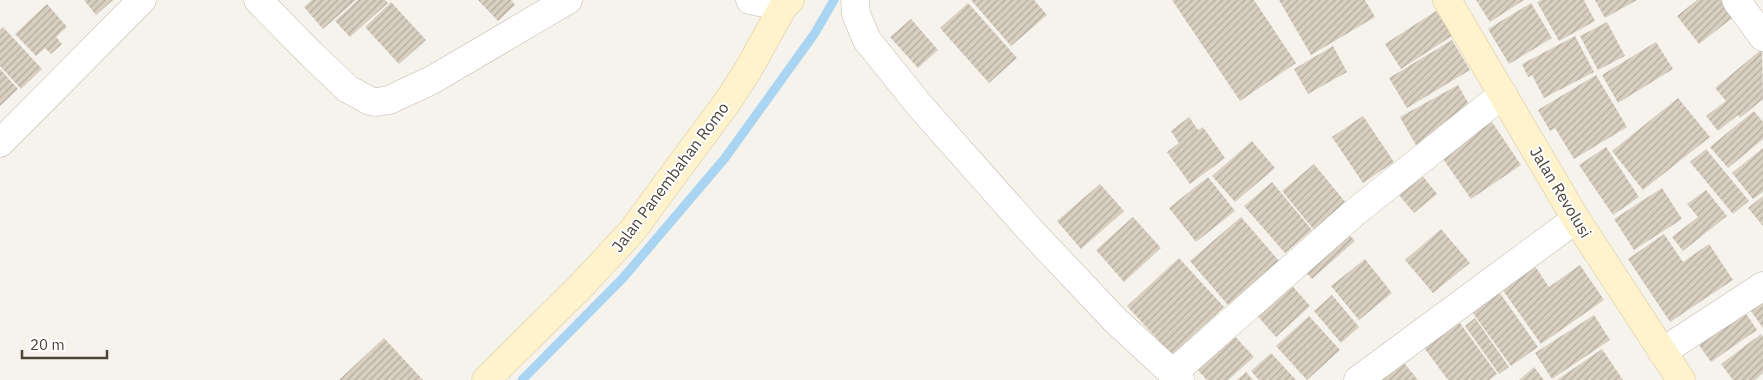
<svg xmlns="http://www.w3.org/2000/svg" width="1763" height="380" font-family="'IBM Plex Sans',sans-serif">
  <defs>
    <pattern id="building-hatch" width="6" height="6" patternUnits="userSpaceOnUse" patternTransform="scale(1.25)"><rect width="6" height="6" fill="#d8cfc1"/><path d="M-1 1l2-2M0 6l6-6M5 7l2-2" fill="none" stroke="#b1aa9e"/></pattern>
  </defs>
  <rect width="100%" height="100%" fill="#f6f3ec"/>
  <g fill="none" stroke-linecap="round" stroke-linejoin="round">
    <!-- stream -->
    <path stroke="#a9d4f2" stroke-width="9" d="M522,380L623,278L725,158L815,33L834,0"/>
  </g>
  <!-- building -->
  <path fill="url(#building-hatch)" d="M84,0H113L96,15Z
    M312,0H356L323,29L304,7Z
    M358,0H385L388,3L350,37L335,21Z
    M478,0H511L515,5L498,21Z
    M971,0H1034L1047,15L1011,46Z
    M1172,0H1254L1296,63L1240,101Z
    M1279,0H1365L1375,17L1311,55Z
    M1476,0H1524L1490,22Z
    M1541,0H1584L1595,21L1559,41L1537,2Z
    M1595,0H1637L1605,18Z
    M1697,0H1731L1740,12L1699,44L1677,16Z
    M391,2L426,40L399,64L365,27Z
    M968,3L1017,58L989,83L940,28Z
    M1531,3L1552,38L1509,64L1488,29Z
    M47,4L67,27L56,37L62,44L51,54L45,48L36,56L15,34Z
    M1436,11L1452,36L1401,69L1385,44Z
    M911,19L938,50L918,68L890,37Z
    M1607,22L1625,56L1598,70L1580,36Z
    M3,27L42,69L21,89L0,66V30Z
    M1575,36L1594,72L1544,98L1532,75L1528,77L1522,64Z
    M1452,40L1470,70L1407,108L1389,78Z
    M1656,42L1673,69L1618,103L1602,75Z
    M1333,46L1347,72L1308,94L1294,69Z
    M1762,49L1763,99L1740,118L1738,115L1718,131L1706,116L1726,101L1715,88Z
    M0,69L18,89L0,106Z
    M1596,75L1627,127L1574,159L1555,128L1550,131L1538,110Z
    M1458,85L1475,115L1417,147L1400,117Z
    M1678,98L1710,137L1643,190L1612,151Z
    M1754,111L1763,122V139L1728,168L1710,147Z
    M1363,116L1394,162L1363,183L1332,137Z
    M1189,117L1198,130L1203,127L1225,158L1190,184L1167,152L1179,143L1171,131Z
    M1492,122L1521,165L1471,199L1441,156Z
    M1252,141L1275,168L1235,202L1212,176Z
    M1606,147L1639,197L1613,215L1579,165Z
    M1763,148V192L1753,199L1732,173Z
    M1706,149L1749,201L1733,214L1690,162Z
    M1314,164L1351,209L1319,236L1282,191Z
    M1417,169L1437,194L1414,213L1394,189Z
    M1208,177L1235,211L1196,242L1169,208Z
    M1272,182L1312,230L1285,253L1244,206Z
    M1100,184L1124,211L1081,249L1057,221Z
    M1662,188L1682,219L1634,250L1614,219Z
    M1706,190L1727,216L1683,251L1672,237L1698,217L1687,204Z
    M1763,196V226L1748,208Z
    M1133,217L1161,248L1124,282L1096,250Z
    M1241,217L1286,269L1235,313L1190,261Z
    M1343,228L1355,241L1312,279L1300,266Z
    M1441,229L1470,263L1433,293L1405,260Z
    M1664,234L1683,262L1709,244L1733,280L1670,322L1628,259Z
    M1179,258L1224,307L1172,355L1127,306Z
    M1365,259L1392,293L1359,320L1331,286Z
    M1530,259L1549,287L1580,265L1604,300L1541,344L1497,282Z
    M1288,281L1310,306L1276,337L1254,312Z
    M1497,289L1538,347L1511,366L1470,309Z
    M1332,295L1359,327L1341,343L1314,311Z
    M1763,296V328L1748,307Z
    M1741,306L1757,330L1711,362L1694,338Z
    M1594,315L1610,340L1552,379L1535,353Z
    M1309,316L1340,350L1307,380L1276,346Z
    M1475,318L1509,367L1499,374L1465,326Z
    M1457,319L1497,374L1489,380H1448L1422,345Z
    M1229,330L1254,357L1228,380H1207L1192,364Z
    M1761,334L1763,337V373L1755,380H1733L1721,364Z
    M384,338L423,380H339Z
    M1602,349L1623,380H1557Z
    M1271,353L1296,380H1259L1251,371Z
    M1400,358L1418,380H1379Z
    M1534,367L1544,380H1519Z
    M1246,372L1253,380H1237Z"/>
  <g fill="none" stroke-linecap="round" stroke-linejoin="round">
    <defs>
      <path id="street" d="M258,0L311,54L348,89L370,101L376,102L389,100L432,80L568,0
        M750,0L783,7
        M855,0L856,14L867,40L920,106L1030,230L1115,320L1180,380
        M1736,0L1763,37
        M0,143L142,0
        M1662,352L1763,286
        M1173,373L1354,213L1503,94
        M1358,380L1576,219"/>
      <path id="secondary" d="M1447,0L1576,219L1681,380
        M486,380L581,286L632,231L728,101L748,70L783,7L790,0"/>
    </defs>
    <!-- street casing -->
    <use href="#street" stroke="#c2bbae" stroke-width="29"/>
    <!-- secondary casing -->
    <use href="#secondary" stroke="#d6c79b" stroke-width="29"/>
    <!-- street -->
    <use href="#street" stroke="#fff" stroke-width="28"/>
    <!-- secondary -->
    <use href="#secondary" stroke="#fff3cd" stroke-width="28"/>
  </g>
  <g text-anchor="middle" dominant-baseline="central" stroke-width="4" stroke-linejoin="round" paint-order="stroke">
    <!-- street labels -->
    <g font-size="16" fill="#4b4439" stroke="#fff">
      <text transform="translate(670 177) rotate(-53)">Jalan Panembahan Romo</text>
      <text transform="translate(1561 192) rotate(59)">Jalan Revolusi</text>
    </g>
  </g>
  <!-- scale -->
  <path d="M22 350v8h85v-8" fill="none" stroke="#4b4439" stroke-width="2.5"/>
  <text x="30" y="350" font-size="15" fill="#4b4439" stroke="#ffffff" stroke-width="4" paint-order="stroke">20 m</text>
</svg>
